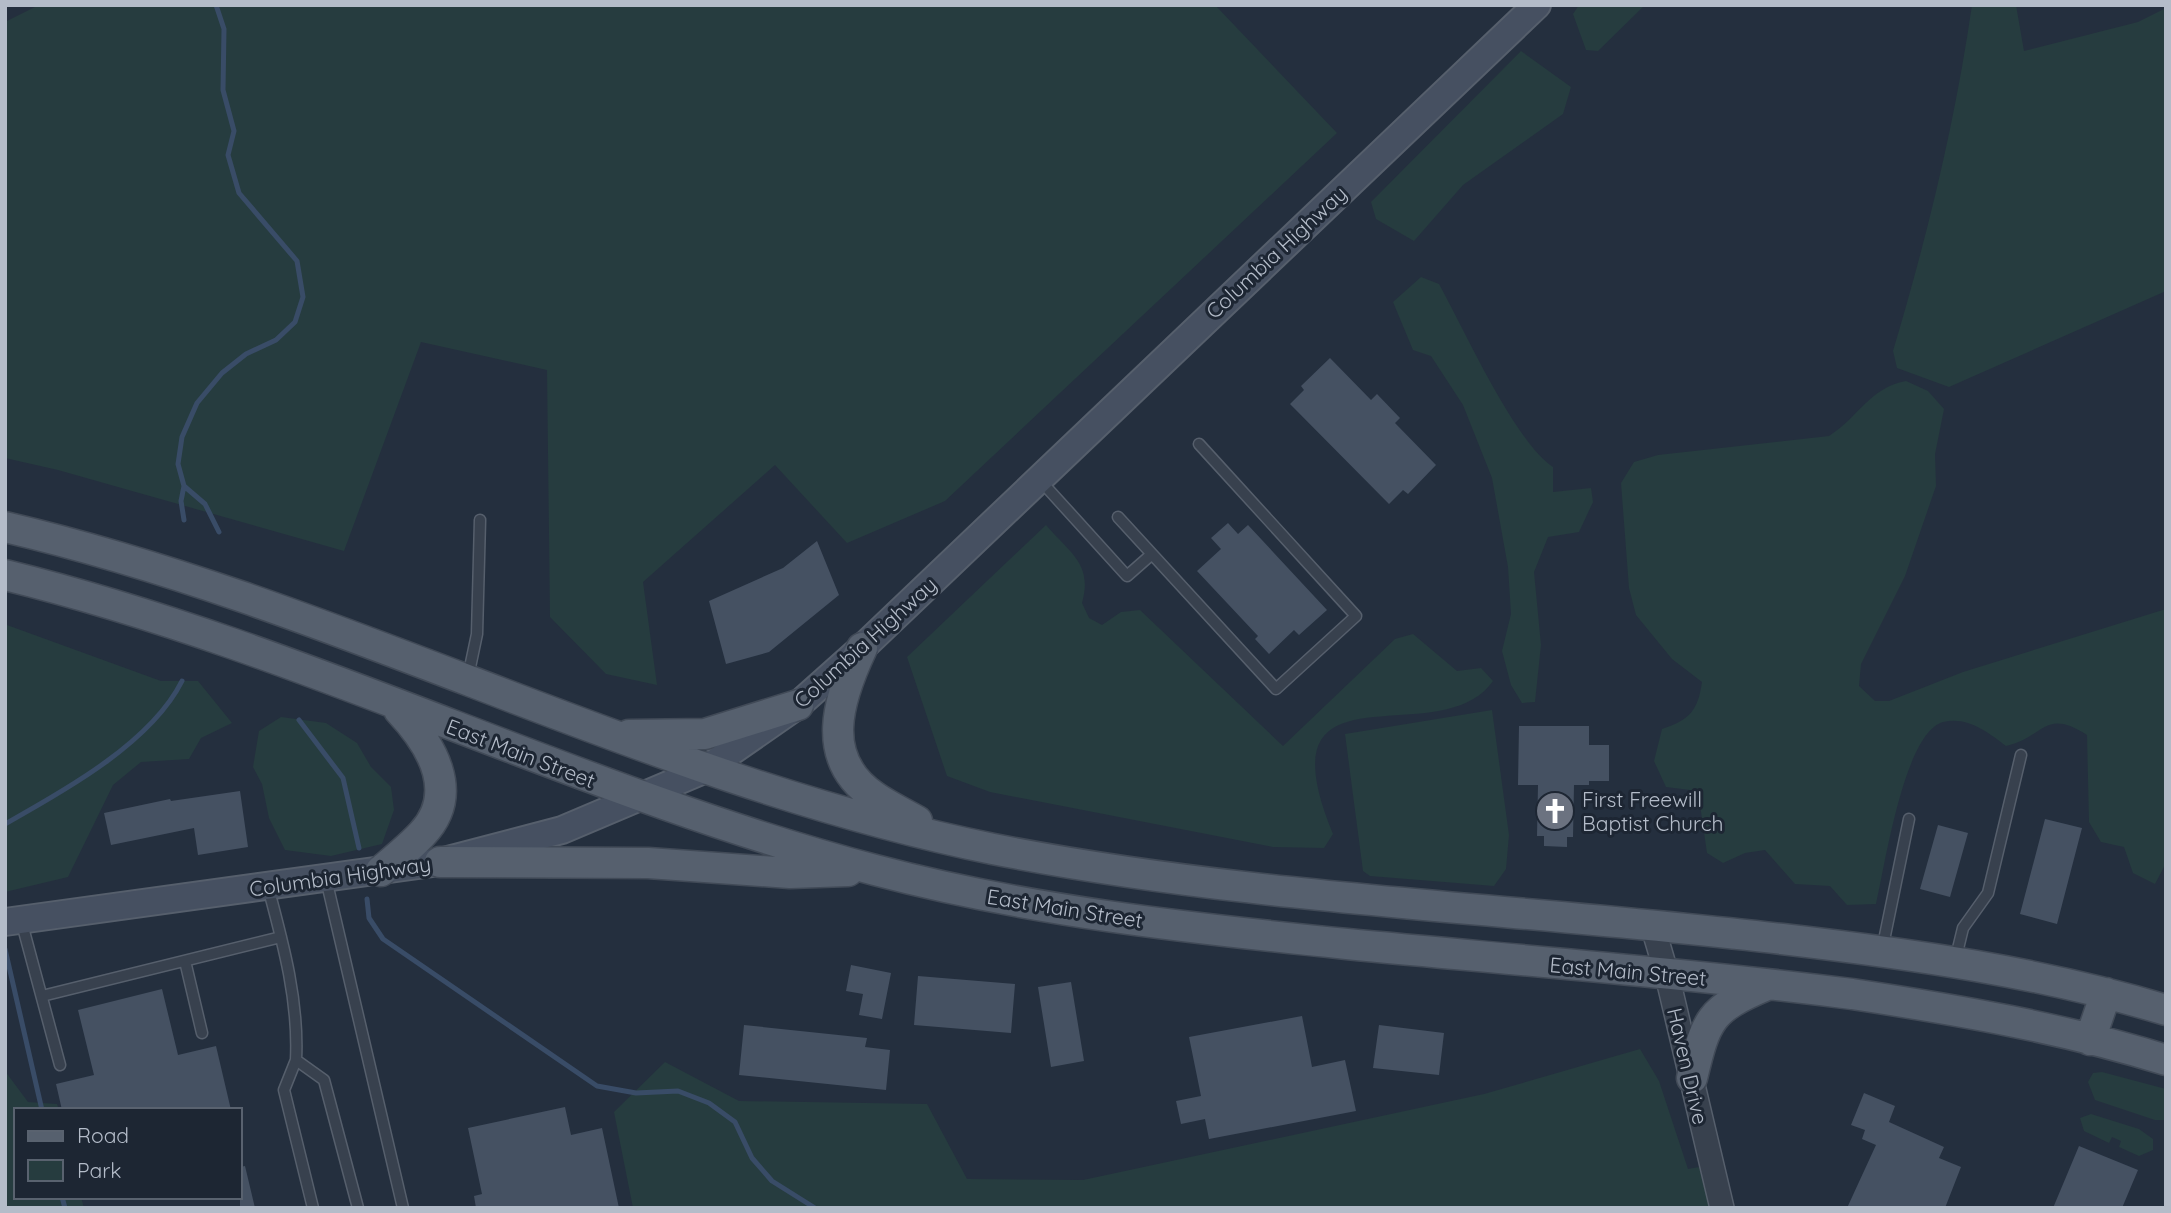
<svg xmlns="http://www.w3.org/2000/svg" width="2171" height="1213" font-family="Quicksand,sans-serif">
  <rect width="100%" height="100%" fill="#242f3e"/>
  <!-- green -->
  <path fill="#263c3f" d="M39,5H1215L1337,133L945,501L847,543L775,465L643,582L657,685L606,674L550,617L547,370L421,342L344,551L58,470L5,458V22Z
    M1579,5H1645L1598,51L1586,50L1573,14Z
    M1972,5H2016L2024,51L2138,22L2166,8V291L1949,387L1897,368L1893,351C1927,237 1955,123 1972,5Z
    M1521,51L1571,87L1563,114L1463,185L1414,241L1376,219L1371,202Z
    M1421,277L1439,284C1464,329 1514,441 1553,467V492L1591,488L1593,502L1579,532L1548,537L1534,572L1541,645L1535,702L1522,703L1511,685L1502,651L1511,614L1508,567L1492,478L1463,405L1431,356L1413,350L1393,302Z
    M1906,381L1928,391L1944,409L1935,454L1936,486L1905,576L1861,664L1859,686L1875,701H1889L1963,672L2166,609V863L2155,884L2133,873L2124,847L2101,842L2089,822L2087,735C2044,707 2044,738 2006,746C1988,732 1967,716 1943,722C1904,733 1885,866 1876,904L1847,905L1830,886L1795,884L1765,850L1745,853L1723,863L1707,853L1698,791L1666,787L1654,761L1662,729C1690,720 1698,710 1702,682L1672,659L1636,615L1629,588L1621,483L1634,462L1658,455L1829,436C1859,417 1869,388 1906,381Z
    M1046,525C1070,553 1093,564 1082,603L1089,618L1102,625L1121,612L1140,610L1283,746L1395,639L1413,634L1457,671L1481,668L1493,681C1440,757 1258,653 1333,834L1324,848L1273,847L990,792L947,776L907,657Z
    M7,625L161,681H198L232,723L201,738L189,759L141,762L113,785L68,877L5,892Z
    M1492,710L1509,835L1506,869L1494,886L1370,876L1363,871L1345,734Z
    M281,717L326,723L357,743L371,767L391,787L394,810L382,844L331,856L285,850L269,818L262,784L253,767L259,731Z
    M1640,1049L1659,1081L1688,1169L1699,1167L1710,1208H633L614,1112L665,1062L739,1101L927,1104L967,1179L1083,1180L1484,1094Z
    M5,1071L28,1102L57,1104L59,1110H16V1197H81L84,1208H5Z
    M2102,1072L2166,1089V1120H2155L2095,1100L2088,1082L2093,1073Z
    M2091,1114L2139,1129L2153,1139V1150L2139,1156L2119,1147L2121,1141L2112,1137L2109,1143L2084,1131L2080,1118Z"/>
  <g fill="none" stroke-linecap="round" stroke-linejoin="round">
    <!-- stream -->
    <path stroke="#394c67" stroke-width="5" d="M216,5L224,29L223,90L234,131L228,155L239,193L297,261L303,297L295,322L276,340L246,354L222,373L197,403L182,437L178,464L184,486L205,504L219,532
      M184,486L181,501L184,520
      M299,720L343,778L359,848
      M5,824C64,791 151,743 182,681
      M367,899L369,918L383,939L597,1086L636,1093L678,1091L709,1103L735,1122L752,1158L772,1181L815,1208
      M5,949L42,1110
      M62,1197L65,1208"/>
  </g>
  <!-- building -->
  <path fill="#455162" d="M1330,358L1371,400L1377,394L1400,418L1395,423L1436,465L1408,494L1403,490L1389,504L1290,404L1304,390L1301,386Z
    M1228,523L1238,534L1248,525L1327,610L1299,635L1294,630L1269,654L1255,639L1258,636L1197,571L1221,549L1211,538Z
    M817,541L839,595L769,652L726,664L709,601L783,568Z
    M1519,726H1589V745H1609V781H1589V785H1574L1573,837H1567V847L1544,846V836H1537L1538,785H1518Z
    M240,791L248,847L198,855L194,828L111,845L104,813L170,799L171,801Z
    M2045,819L2082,828L2057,924L2020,914Z
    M1938,825L1968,833L1950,897L1920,889Z
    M851,965L891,973L882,1019L859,1015L863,994L846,991Z
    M918,976L1015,984L1011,1033L914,1025Z
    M1071,982L1084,1061L1051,1067L1038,987Z
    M162,989L178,1055L216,1046L231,1110H62L56,1084L94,1075L78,1010Z
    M1302,1016L1312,1067L1345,1060L1356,1111L1209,1139L1205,1119L1181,1124L1176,1101L1201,1096L1189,1037Z
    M744,1025L867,1038L865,1047L890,1050L886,1090L739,1075Z
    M1379,1025L1444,1033L1439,1075L1373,1068Z
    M1864,1093L1895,1106L1889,1122L1944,1147L1939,1158L1961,1167L1945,1208H1847L1876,1145L1862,1139L1865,1130L1851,1125Z
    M565,1107L571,1135L602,1128L619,1208H476L474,1196L482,1194L468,1128Z
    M2079,1146L2138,1170L2122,1208H2053Z
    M245,1166L255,1208H240V1167Z"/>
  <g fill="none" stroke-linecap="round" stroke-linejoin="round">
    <defs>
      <path id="service" d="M1039,479L1127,576L1152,554
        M1118,517L1276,689L1356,616L1199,444
        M468,677L477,634L480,520
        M326,879L403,1208
        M268,887C283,943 299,1001 296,1060L324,1080L358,1208
        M21,920L60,1065
        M1882,950L1909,819
        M185,961L202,1033
        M1955,961L1963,928L1988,893L2021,755
        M42,996L281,937
        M296,1060L284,1090L313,1208"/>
      <path id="tertiary" d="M1652,924L1667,975L1722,1208"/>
      <path id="secondary" d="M5,922L440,862L562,830L706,769L798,705L862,648L1537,5"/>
      <path id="primary" d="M5,527C343,606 652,780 993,849C1252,900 1519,908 1782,939C1911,954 2041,972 2166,1010
        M5,575C303,648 579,792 875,870C1030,911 1188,928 1347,944C1515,960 1684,973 1852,994C1958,1010 2063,1028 2166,1060
        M862,648C838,699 818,759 875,797C888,806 903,813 917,821
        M629,735L705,734L798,705
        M440,862L648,863L790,873L848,871
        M381,871C395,859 410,847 422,834C462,792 430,743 399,710
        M2090,1040L2106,993
        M1692,1078C1706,1019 1710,1009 1767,985"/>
    </defs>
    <!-- service casing -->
    <use href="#service" stroke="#565f6c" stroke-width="13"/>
    <!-- tertiary casing -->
    <use href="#tertiary" stroke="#565f6c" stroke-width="26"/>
    <!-- secondary casing -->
    <use href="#secondary" stroke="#565f6c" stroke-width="30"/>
    <!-- primary casing -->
    <use href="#primary" stroke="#414a57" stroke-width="33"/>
    <!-- service -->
    <use href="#service" stroke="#38414e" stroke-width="10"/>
    <!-- tertiary -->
    <use href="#tertiary" stroke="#38414e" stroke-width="23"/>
    <!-- secondary -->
    <use href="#secondary" stroke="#465061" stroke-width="26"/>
    <!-- primary -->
    <use href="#primary" stroke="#56606e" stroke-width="30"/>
  </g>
  <!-- icons -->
  <defs>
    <symbol id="church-disc" viewBox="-11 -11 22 22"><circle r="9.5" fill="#6b7280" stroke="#1d2633"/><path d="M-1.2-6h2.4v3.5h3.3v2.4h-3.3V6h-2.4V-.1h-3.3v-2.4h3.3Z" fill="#fff"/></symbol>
  </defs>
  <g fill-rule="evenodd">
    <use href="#church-disc" x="1533" y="789" width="44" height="44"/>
  </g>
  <g text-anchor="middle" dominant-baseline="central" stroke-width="6" stroke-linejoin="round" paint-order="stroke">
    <!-- street labels -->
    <g font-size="21" fill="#b4bcc9" stroke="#1d2633">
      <text transform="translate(1276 252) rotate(-43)">Columbia Highway</text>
      <text transform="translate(865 642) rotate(-42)">Columbia Highway</text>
      <text transform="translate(521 753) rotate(21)">East Main Street</text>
      <text transform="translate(340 876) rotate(-8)">Columbia Highway</text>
      <text transform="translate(1065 908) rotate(9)">East Main Street</text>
      <text transform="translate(1628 971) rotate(5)">East Main Street</text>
      <text transform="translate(1688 1066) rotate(77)">Haven Drive</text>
    </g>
    <!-- poi labels -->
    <g font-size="21" fill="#b4bcc9" stroke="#1d2633" text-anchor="start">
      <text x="1582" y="799">First Freewill<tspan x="1582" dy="24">Baptist Church</tspan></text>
    </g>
  </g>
  <!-- border -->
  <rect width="2171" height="1213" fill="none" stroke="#b4bcc9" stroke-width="14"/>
  <!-- legend -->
  <rect x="14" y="1108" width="228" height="91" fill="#1d2633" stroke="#59626f" stroke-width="2"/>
  <rect x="28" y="1131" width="35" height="10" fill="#56606e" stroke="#59626f" stroke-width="2"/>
  <text x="77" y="1143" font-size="21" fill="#b4bcc9">Road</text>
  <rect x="28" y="1160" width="35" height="21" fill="#263c3f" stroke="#59626f" stroke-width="2"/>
  <text x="77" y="1178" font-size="21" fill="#b4bcc9">Park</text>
</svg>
